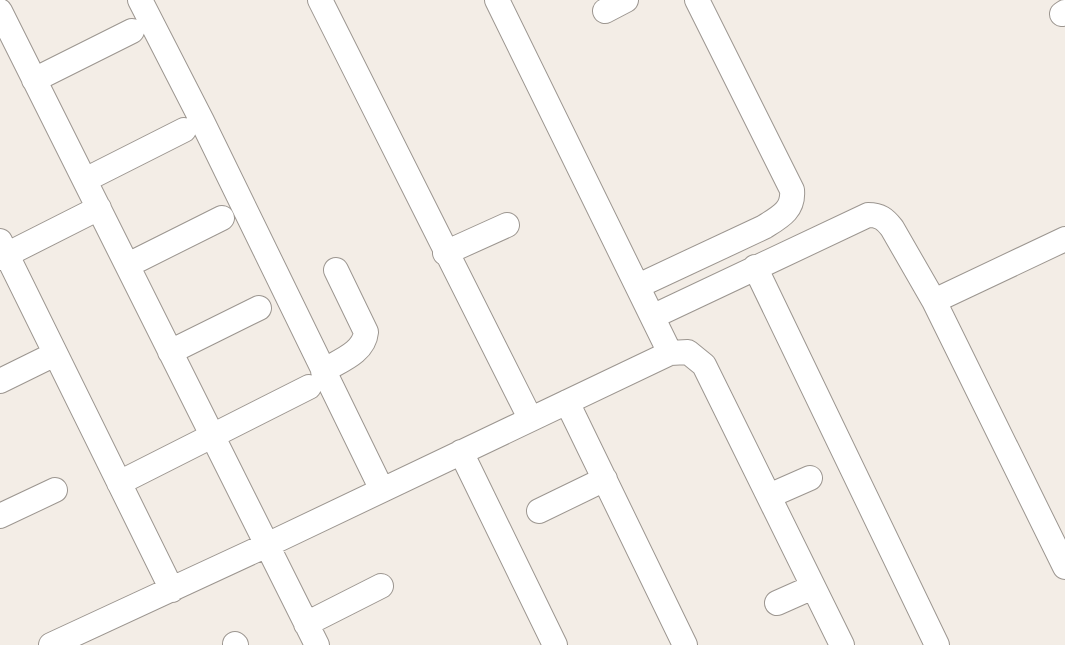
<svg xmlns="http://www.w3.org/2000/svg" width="1065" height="645" font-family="Helvetica,sans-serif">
  <rect width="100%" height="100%" fill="#f3ede6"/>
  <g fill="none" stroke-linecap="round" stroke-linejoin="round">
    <defs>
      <path id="minor" d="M140,0L202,121L382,490
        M320,0L530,418
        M497,0L670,353
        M0,11L317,645
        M605,11L626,0
        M1062,14L1065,12
        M34,80L132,31
        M85,180L184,130
        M0,241L172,590
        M445,253L507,225
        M0,258L99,208
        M128,265L222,218
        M755,267L937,645
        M638,286L764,227C780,217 794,210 792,190L697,0
        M934,301L1065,567
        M654,316L868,215C880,215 885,219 892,228L934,301L1065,239
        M170,352L259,308
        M323,371C339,361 364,353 366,332L336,270
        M0,381L55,354
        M567,402L685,645
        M461,452L555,645
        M119,483L309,387
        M769,496L810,478
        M539,511L605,479
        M0,516L55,490
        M777,603L813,587
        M306,624L381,586
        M235,644L236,645
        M51,645L267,545L670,353L688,352L704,365L842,645"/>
    </defs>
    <!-- minor casing -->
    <use href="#minor" stroke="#9c9690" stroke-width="26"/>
    <!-- minor -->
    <use href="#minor" stroke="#fff" stroke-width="24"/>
  </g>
</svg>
